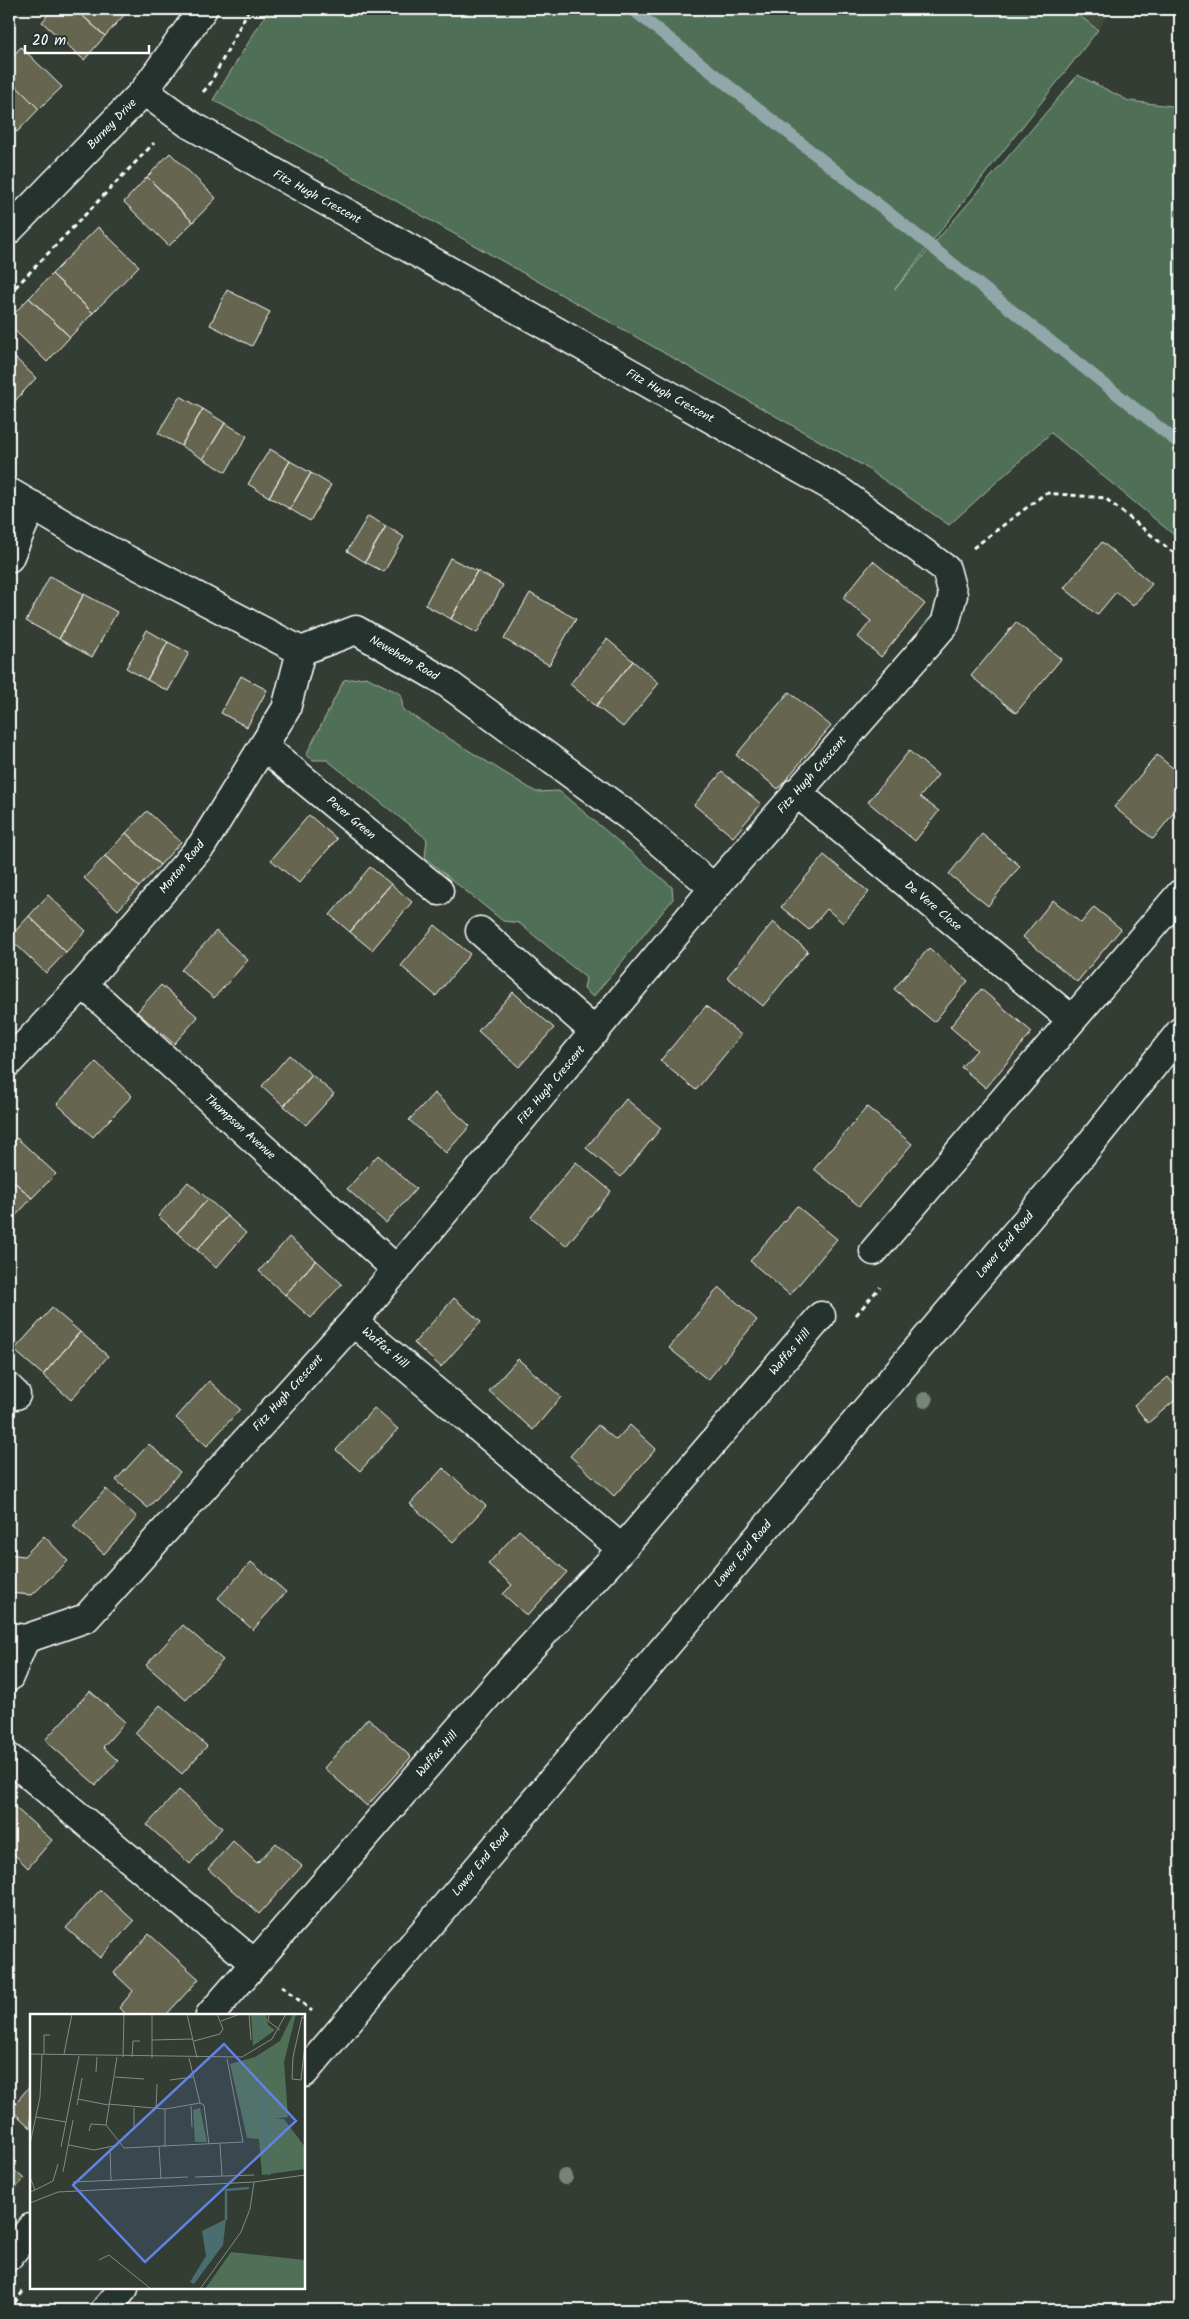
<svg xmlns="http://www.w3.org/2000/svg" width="1189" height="2319" font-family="Kalam,sans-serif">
  <rect width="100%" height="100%" fill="#333d34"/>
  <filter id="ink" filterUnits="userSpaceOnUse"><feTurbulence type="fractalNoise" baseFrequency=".02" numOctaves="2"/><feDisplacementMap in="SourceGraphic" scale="10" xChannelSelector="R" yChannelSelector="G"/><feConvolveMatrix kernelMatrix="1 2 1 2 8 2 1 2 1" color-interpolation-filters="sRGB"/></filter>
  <g filter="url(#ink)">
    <!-- built -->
    <path fill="#42493c" d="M1071,9H1111L1098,30Z"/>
    <!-- green -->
    <path fill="#506f57" stroke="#a8b7ab" d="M269,9H1071L1098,30L895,289L1078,75L1129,101L1180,107V540L1051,433L949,525L862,465L322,159L213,100Z
      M366,677L401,694L403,710L536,792L559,791L672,887L673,899L593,997L584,989L586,978L519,923L503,921L425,858L427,839L327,760H313L306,755L344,680Z"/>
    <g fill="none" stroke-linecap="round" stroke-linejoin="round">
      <!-- stream -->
      <path stroke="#92a7a9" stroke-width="12" d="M632,9L1180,444"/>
    </g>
    <!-- building -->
    <path fill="#666550" stroke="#fff" d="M53,9H75L105,36L84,60L42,22Z
      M75,9H123L127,12L105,36Z
      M21,47L62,87L39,109L9,79V60Z
      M9,79L39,109L17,132L9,125Z
      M170,153L216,198L193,222L147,177Z
      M147,177L193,222L169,246L124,202Z
      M98,227L139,266L93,313L52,274Z
      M52,274L93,313L70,337L29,298Z
      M227,290L270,312L252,346L210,325Z
      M29,298L70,337L47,362L9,325V319Z
      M9,352L36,378L13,403L9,399Z
      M180,396L203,409L181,446L158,433Z
      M203,409L225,423L203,459L181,446Z
      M225,423L247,436L226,472L203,459Z
      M270,449L290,461L269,497L248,484Z
      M290,461L311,473L290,509L269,497Z
      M311,473L331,485L310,521L290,509Z
      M368,516L386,526L365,562L347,551Z
      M386,526L404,537L384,572L365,562Z
      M1102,542L1152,584L1133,606L1116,592L1097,615L1064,588Z
      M450,558L477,571L451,619L425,605Z
      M873,561L925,604L881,657L858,637L871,621L843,598Z
      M477,571L503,585L477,633L451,619Z
      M50,576L84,594L59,639L26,621Z
      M530,593L576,619L549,665L504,639Z
      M84,594L117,612L92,657L59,639Z
      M1016,622L1061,659L1016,713L971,676Z
      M147,630L168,642L147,680L126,668Z
      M607,639L633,661L596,706L570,684Z
      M168,642L189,653L168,691L147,680Z
      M633,661L659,683L623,727L596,706Z
      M241,676L267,690L247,727L221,713Z
      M789,692L831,726L778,789L736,755Z
      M909,751L938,775L920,797L939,811L915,841L868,802Z
      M1157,755L1180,774V805L1153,839L1114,807Z
      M722,772L761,804L733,837L694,805Z
      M147,811L181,842L160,865L126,833Z
      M309,815L337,839L299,883L271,860Z
      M126,833L160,865L139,887L105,856Z
      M982,834L1020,866L988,906L949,874Z
      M824,855L869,892L843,923L827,909L809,930L781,907Z
      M105,856L139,887L118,910L84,878Z
      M370,867L391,884L350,932L330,915Z
      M391,884L412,902L372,950L350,932Z
      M48,895L86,931L66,952L29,916Z
      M1053,900L1081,923L1094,907L1121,929L1077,982L1023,937Z
      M29,916L66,952L46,973L9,938Z
      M773,922L808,951L763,1006L727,977Z
      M435,925L470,954L436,996L401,966Z
      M216,931L248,960L214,998L181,970Z
      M929,948L968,981L934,1022L894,989Z
      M161,985L198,1017L174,1044L137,1012Z
      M981,989L1032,1032L986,1088L961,1067L977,1050L950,1027Z
      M513,992L554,1028L519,1067L478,1031Z
      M706,1006L741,1035L696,1090L660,1061Z
      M289,1055L312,1075L284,1106L262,1086Z
      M96,1062L132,1096L93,1137L57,1104Z
      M312,1075L334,1094L306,1125L284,1106Z
      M434,1093L470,1126L446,1153L409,1120Z
      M626,1099L661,1128L621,1177L586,1148Z
      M867,1107L912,1144L859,1206L814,1169Z
      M17,1138L56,1174L32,1198L9,1177V1147Z
      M378,1155L416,1189L386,1223L347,1189Z
      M576,1162L611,1191L566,1246L531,1217Z
      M9,1177L32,1198L9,1223Z
      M188,1182L208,1199L177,1233L158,1216Z
      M208,1199L227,1216L197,1250L177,1233Z
      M797,1206L837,1239L790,1295L750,1261Z
      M227,1216L246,1233L216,1268L197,1250Z
      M289,1237L316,1260L285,1295L259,1271Z
      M316,1260L342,1284L311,1318L285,1295Z
      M719,1287L757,1320L708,1380L669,1348Z
      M454,1298L481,1322L441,1367L414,1343Z
      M52,1308L80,1332L43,1375L14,1350Z
      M80,1332L108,1356L71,1400L43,1375Z
      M518,1359L561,1397L533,1430L489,1391Z
      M1168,1377L1180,1392V1396L1148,1423L1134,1405Z
      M209,1381L240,1409L207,1446L176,1418Z
      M374,1408L398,1429L360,1471L336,1450Z
      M598,1425L616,1440L630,1425L656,1449L614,1496L570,1456Z
      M149,1444L180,1472L148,1508L116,1480Z
      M443,1468L486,1506L453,1542L410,1504Z
      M106,1489L137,1517L104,1554L73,1526Z
      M519,1530L567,1572L527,1616L503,1594L512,1585L488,1564Z
      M44,1536L68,1561L32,1595L9,1593V1554L24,1556Z
      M251,1562L286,1592L253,1630L218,1598Z
      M183,1625L223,1660L186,1700L146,1665Z
      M90,1691L125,1722L103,1747L118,1761L96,1785L45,1740Z
      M160,1705L207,1746L182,1774L135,1733Z
      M368,1718L411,1757L367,1806L324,1768Z
      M179,1790L222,1828L190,1864L147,1825Z
      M9,1802L52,1840L28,1868L14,1854L9,1860Z
      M233,1841L257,1863L276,1843L302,1866L259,1914L208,1869Z
      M100,1890L134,1921L100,1958L66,1928Z
      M149,1934L199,1979L166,2015H127L119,2008L133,1991L114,1973Z
      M31,2085V2128L10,2109Z
      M9,2166L24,2179L9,2196Z"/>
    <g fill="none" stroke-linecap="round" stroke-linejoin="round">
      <defs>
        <path id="minor" d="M9,230L144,91L203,9
          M9,492L99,545L301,651L356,630L444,681L630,817L714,888
          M9,558L32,505
          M263,746L439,891
          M796,792L1071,1019
          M480,931L595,1032
          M83,984L397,1270
          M9,1062L83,984L202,845L286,709L301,651
          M874,1251L1180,894
          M353,1322L622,1549
          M9,1388L16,1395
          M9,1637L25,1639L86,1618L353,1322L714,888L945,624L953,595L946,569L841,492L189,124L144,91
          M9,1677L25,1639
          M9,1758L254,1963
          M210,2015L509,1671L622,1549L821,1316
          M9,2256L31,2228"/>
        <path id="tertiary" d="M304,2073L1075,1163L1180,1032
          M105,2310L124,2288"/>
      </defs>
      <!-- minor casing -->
      <use href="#minor" stroke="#fff" stroke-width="31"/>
      <!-- tertiary casing -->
      <use href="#tertiary" stroke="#fff" stroke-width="31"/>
      <!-- path -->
      <path stroke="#fff" stroke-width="3" stroke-dasharray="5 4" stroke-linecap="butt" d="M203,92L210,84L249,9
        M9,294L154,143
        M973,548L1046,493L1105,498L1180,558
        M856,1315L880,1287
        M282,1986L312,2011
        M9,2310L25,2289"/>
      <!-- minor -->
      <use href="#minor" stroke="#26332d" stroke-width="28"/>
      <!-- tertiary -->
      <use href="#tertiary" stroke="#26332d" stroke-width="28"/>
    </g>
    <!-- trees -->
    <g fill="#78847a">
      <circle cx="925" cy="1400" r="8"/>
      <circle cx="565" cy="2177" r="8"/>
    </g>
  </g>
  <g text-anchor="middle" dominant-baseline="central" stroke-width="5" stroke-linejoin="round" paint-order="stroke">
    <!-- street labels -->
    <g font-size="12" fill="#fff" stroke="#26332d">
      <text transform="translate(112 124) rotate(-46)">Burney Drive</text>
      <text transform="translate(317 197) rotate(29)">Fitz Hugh Crescent</text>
      <text transform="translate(670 396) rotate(29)">Fitz Hugh Crescent</text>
      <text transform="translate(404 658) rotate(30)">Neweham Road</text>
      <text transform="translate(812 775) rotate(-49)">Fitz Hugh Crescent</text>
      <text transform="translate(351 818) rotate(40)">Pever Green</text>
      <text transform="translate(182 867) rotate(-51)">Morton Road</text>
      <text transform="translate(933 906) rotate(40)">De Vere Close</text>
      <text transform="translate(551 1085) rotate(-50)">Fitz Hugh Crescent</text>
      <text transform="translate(240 1127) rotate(42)">Thompson Avenue</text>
      <text transform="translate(1005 1245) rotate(-50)">Lower End Road</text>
      <text transform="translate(385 1348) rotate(40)">Waffas Hill</text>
      <text transform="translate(790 1352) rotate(-50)">Waffas Hill</text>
      <text transform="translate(288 1393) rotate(-48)">Fitz Hugh Crescent</text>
      <text transform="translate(743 1554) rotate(-50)">Lower End Road</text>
      <text transform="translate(437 1754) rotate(-49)">Waffas Hill</text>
      <text transform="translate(481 1863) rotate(-50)">Lower End Road</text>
    </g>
  </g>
  <!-- overview -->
  <g transform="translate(30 2014)">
    <rect width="275" height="275" fill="#333d34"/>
    <path d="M221,0H236L238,11L245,16L223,32ZM263,0H266L254,48L258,103L245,105H254L275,133V155L232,161L229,125L217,124L200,50L225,43L250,27ZM170,94L177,128H165L163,96ZM201,238L275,246V275H175Z" fill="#506f57"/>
    <path d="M196,205L193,231L164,270L160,268L176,242L172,217Z" fill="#4a6d70"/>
    <path fill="none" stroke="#4a6d70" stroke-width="2.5" d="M227,0L233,20L228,24M229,41L239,161M196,206V176L219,174"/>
    <path fill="none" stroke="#858b85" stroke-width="1" d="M157,0L167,44M219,0L221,26M239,0L238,7L250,16M275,4L272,3L263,43L262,65L271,66L275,30M191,7L210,0M122,26L163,25M164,27L190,20L193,15L187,0M0,40L212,43L242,25L256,0M14,40V21H20M34,40L42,0M87,43L76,111L94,134L213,128L197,45M93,43L94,0M102,43L103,27H110M122,44V0M159,44L170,89L174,91L179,130M66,58L67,43M85,63L114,65M140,66L163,63M48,85L78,91M78,90L135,95L170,89M47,91L52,64M161,92L162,113M126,95L127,70M135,95V133M6,103L36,108L49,42M104,116V94M59,117L61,110L76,111M0,130L10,83L12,40M190,130L192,162M39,131L64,136L88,131M31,133L36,108M129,133L131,165M80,134L81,166M33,158L43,106M0,163L5,176L0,178M165,163L224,161M43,168L158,163M5,176L23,167L28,150M0,189L28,178L224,168L275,161M69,246L79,241L121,275M170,275L211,218L220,195L224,168"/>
    <path fill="#6183e4" fill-opacity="0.15" stroke="#6183e4" stroke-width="2.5" d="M194,30L266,107L115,248L43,171Z"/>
    <rect width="275" height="275" fill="none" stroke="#fff" stroke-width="2.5"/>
  </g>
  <!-- margin -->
  <rect width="1189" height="2319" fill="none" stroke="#26332d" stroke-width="30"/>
  <rect x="15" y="15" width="1159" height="2289" fill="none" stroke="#fff" stroke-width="2" filter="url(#ink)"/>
  <!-- scale -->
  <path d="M25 45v8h124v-8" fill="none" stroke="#ffffff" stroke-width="2.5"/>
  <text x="32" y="45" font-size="15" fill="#ffffff" stroke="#26332d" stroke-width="4" paint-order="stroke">20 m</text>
</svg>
